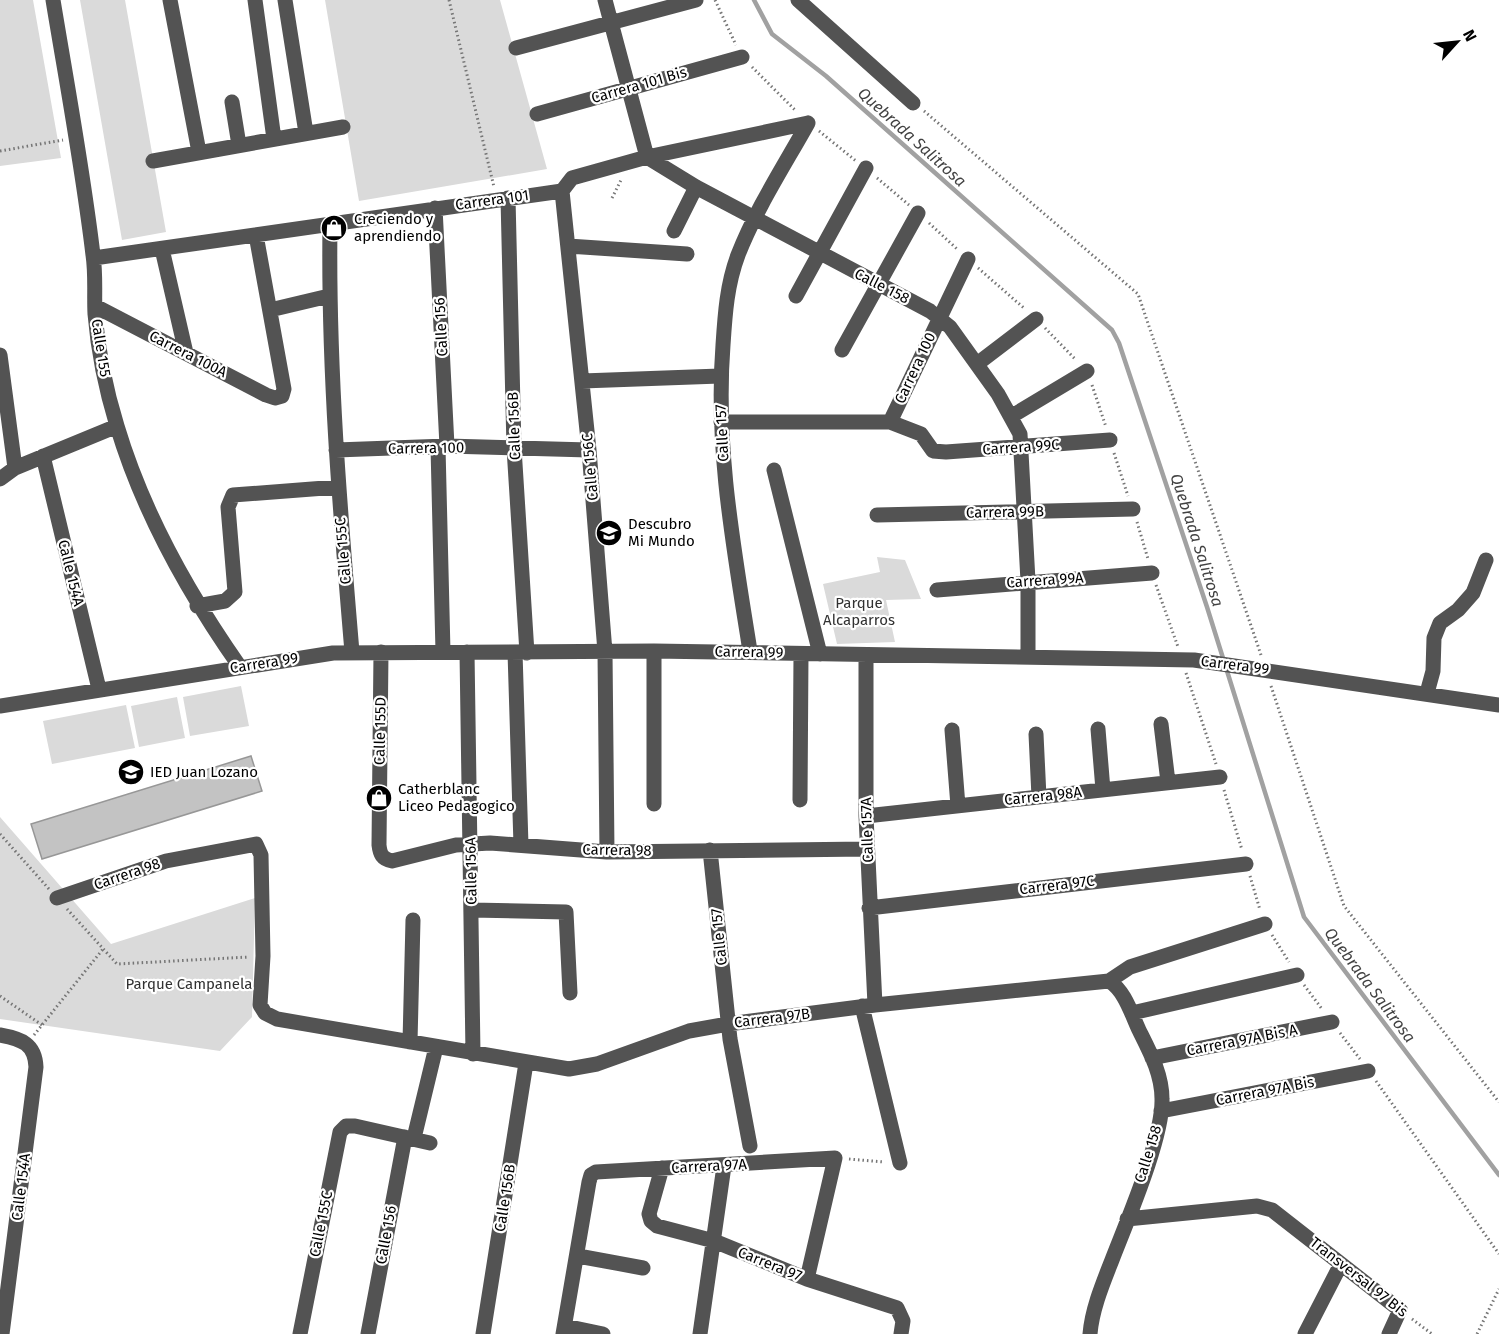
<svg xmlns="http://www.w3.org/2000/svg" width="1499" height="1334" font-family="'Fira Sans',sans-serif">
  <rect width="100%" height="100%" fill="#fff"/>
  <!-- green -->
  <path fill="#dadada" d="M0,0H33L61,158L0,166Z
    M80,0H125L166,232L122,240Z
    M325,0H500L547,169L359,201Z
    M877,557L905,560L921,599L886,600L895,642L837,644L823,584L880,572Z
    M241,686L249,726L190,736L183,697Z
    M177,697L185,738L139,747L131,706Z
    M126,705L135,748L52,764L43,721Z
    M0,817L111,944L255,898L252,1017L220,1051L0,1019Z"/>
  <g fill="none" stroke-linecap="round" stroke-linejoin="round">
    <!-- stream -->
    <path stroke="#a1a1a1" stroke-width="4.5" d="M754,0L772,34L826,76L1112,330L1119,343L1207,607L1304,917L1499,1175"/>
  </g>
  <!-- building -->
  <path fill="#c3c3c3" stroke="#979797" stroke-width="1.5" d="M251,756L262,791L42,859L31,824Z"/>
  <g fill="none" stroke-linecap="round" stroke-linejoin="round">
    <!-- path -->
    <path stroke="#757575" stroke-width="3" stroke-dasharray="1.5 3" stroke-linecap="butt" d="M449,0L494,187
      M715,0L736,45
      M752,67L796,111
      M924,111L1138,294L1261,655
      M819,131L856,161
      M0,151L63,140
      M877,178L909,205
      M612,198L622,178
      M929,223L957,249
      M978,268L1025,309
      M1045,328L1076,360
      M1092,385L1106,427
      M1114,453L1128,496
      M1137,522L1148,559
      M1156,585L1178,647
      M1186,673L1216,764
      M1271,686L1344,906L1499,1102
      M1224,790L1242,850
      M0,834L49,889
      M1250,876L1260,910
      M67,909L117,964L249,957
      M1272,935L1289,962
      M1304,985L1322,1009
      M0,996L42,1025
      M1340,1033L1360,1059
      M34,1035L103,949
      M1376,1081L1499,1254
      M849,1159L884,1162
      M1412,1319L1432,1334
      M1477,1334L1499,1289"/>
    <!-- minor -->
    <path stroke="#535353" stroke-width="15" d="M53,0C67,85 83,170 93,255C96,275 94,295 95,314C98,351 106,390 117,426C143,513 188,593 240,667
      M170,0L199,152
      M255,0L274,139
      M285,0L306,133
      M605,0L647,157L696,187L930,311L950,327L998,394L1020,434L1028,581V657
      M798,0L913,103
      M516,48L696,0
      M232,102L239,145
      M537,114L742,57
      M153,161L343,127
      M562,191L589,450L605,652L607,852
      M562,191L572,178L647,157L808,123
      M508,198L514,448L527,653
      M435,208L447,446
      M330,225C328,368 340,510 352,652
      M674,231L696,187
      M568,246L687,254
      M162,249L186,353
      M94,258L562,191
      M796,296L866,168
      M95,306L266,395L275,398L282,396L284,389L256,235
      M270,310L329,296
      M842,350L918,213
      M0,355L15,468
      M977,364L1036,319
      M582,381L720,376
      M1012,416L1087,371
      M721,422H890L921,434L933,451L946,452L1110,440
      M890,422L968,259
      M438,447L443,652
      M336,450L447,446L589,450
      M43,456L99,689
      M774,470L820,654
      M0,479L15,468L117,426
      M877,515L1133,509
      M937,590L1152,573
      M197,606L225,601L235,592L228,507L233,495L338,487
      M750,651C734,549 715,449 723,345C725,314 727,284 738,255C756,209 784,166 808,123
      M381,652L379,845C380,854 382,859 392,861L456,845L490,843L607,852L867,849
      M467,652L473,1054
      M515,652L521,845
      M866,655V816L875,1005
      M1427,693L1433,671L1434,638L1440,623L1458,610L1473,593L1486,560
      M0,706L333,653L654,651L1194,660L1499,705
      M1161,724L1168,782
      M1098,729L1103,790
      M952,730L958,806
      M1036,734L1039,797
      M800,800L801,654
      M654,804V651
      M866,816L1220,777
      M710,850L730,1039L750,1146
      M57,898L166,861L256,844L261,855L263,956L260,1005L265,1013L277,1019L569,1069L597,1064L689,1031L728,1024L875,1005L1109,981L1130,967L1265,924
      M869,908L1246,864
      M471,910L566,912L570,993
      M862,1006L900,1163
      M1132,1013L1297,975
      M0,1035C22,1039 35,1044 36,1067L2,1334
      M410,1042L413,920
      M1152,1058L1332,1022
      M1161,1111L1368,1071
      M414,1138L436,1047
      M662,1168L649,1214L651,1221L657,1226L714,1241L807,1279L897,1308L903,1321L901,1334
      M1127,1219L1257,1206L1272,1210L1400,1310L1389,1334
      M578,1256L643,1268
      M565,1326L603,1334
      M300,1334L340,1132L346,1126H355L430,1143
      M368,1334L405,1137
      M483,1334L526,1063
      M563,1334L589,1182L591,1175L596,1172L835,1158L807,1279
      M700,1334L724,1166
      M1090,1334C1092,1309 1103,1283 1112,1260C1127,1221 1163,1138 1162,1099C1162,1074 1150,1052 1139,1030C1131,1013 1125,991 1109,981
      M1305,1334L1341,1264"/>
  </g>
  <!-- icons -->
  <defs>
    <symbol id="shop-disc" viewBox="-11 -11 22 22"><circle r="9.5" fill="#000" stroke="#fff"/><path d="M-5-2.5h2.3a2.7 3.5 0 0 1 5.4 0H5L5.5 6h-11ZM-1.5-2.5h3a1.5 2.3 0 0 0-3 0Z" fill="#fff"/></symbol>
    <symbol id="school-disc" viewBox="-11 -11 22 22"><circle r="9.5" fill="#000" stroke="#fff"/><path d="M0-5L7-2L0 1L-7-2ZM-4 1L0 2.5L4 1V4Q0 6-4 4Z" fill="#fff"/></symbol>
  </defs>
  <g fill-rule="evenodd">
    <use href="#shop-disc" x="319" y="213" width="30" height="30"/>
    <use href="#school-disc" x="594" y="518" width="30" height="30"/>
    <use href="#school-disc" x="116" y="757" width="30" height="30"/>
    <use href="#shop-disc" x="364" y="783" width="30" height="30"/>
  </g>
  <g text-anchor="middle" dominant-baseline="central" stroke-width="4.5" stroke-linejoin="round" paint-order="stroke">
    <!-- street labels -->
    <g font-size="15" fill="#000" stroke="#fff">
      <text transform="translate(639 85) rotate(-16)">Carrera 101 Bis</text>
      <text transform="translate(492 200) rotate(-8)">Carrera 101</text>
      <text transform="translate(882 286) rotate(27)">Calle 158</text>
      <text transform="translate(441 327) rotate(-93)">Calle 156</text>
      <text transform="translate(101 348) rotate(81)">Calle 155</text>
      <text transform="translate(188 354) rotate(27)">Carrera 100A</text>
      <text transform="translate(915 368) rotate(-65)">Carrera 100</text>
      <text transform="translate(514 426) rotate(-92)">Calle 156B</text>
      <text transform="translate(722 433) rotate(-93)">Calle 157</text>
      <text transform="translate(1021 447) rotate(-4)">Carrera 99C</text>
      <text transform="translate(426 448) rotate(-1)">Carrera 100</text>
      <text transform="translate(590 467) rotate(-95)">Calle 156C</text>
      <text transform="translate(1005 512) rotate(-1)">Carrera 99B</text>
      <text transform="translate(343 551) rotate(-95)">Calle 155C</text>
      <text transform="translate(71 573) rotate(76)">Calle 154A</text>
      <text transform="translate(1045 580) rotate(-4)">Carrera 99A</text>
      <text transform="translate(749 652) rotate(1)">Carrera 99</text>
      <text transform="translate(264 663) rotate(-9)">Carrera 99</text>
      <text transform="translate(1235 665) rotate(7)">Carrera 99</text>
      <text transform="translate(380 731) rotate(-89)">Calle 155D</text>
      <text transform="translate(1043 796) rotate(-6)">Carrera 98A</text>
      <text transform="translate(867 830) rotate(-92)">Calle 157A</text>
      <text transform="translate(617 850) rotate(1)">Carrera 98</text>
      <text transform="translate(471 871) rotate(-91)">Calle 156A</text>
      <text transform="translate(127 874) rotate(-19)">Carrera 98</text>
      <text transform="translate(1057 885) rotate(-7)">Carrera 97C</text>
      <text transform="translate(719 937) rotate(-96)">Calle 157</text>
      <text transform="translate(772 1018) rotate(-7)">Carrera 97B</text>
      <text transform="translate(1242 1040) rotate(-11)">Carrera 97A Bis A</text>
      <text transform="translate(1265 1091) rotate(-11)">Carrera 97A Bis</text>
      <text transform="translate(1148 1154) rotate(-73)">Calle 158</text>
      <text transform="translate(709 1166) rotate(-3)">Carrera 97A</text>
      <text transform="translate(21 1187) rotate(-83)">Calle 154A</text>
      <text transform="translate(505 1198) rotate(-81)">Calle 156B</text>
      <text transform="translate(321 1224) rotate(-79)">Calle 155C</text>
      <text transform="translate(386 1235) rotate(-80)">Calle 156</text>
      <text transform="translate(770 1264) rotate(22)">Carrera 97</text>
      <text transform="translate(1359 1277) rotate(38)">Transversal 97 Bis</text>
    </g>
    <!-- poi labels -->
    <g font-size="15" fill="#000" stroke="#fff" text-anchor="start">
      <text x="354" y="219">Creciendo y<tspan x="354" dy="17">aprendiendo</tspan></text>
      <text x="628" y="524">Descubro<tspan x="628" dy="17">Mi Mundo</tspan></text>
      <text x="150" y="772">IED Juan Lozano</text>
      <text x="398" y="789">Catherblanc<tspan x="398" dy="17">Liceo Pedagogico</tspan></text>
    </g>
    <!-- park labels -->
    <g font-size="15" fill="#313131" stroke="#fff">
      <text x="859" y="603">Parque<tspan x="859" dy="17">Alcaparros</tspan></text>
      <text x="189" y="984">Parque Campanela</text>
    </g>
    <!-- water labels -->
    <g font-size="16" font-style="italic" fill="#424242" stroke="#fff">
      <text transform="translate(912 137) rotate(42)">Quebrada Salitrosa</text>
      <text transform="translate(1197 540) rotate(72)">Quebrada Salitrosa</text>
      <text transform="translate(1370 985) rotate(53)">Quebrada Salitrosa</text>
    </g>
  </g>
  <!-- north arrow -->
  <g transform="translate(1457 42) rotate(63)" stroke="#ffffff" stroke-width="4.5" paint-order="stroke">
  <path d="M0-4.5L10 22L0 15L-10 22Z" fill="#000000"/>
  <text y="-9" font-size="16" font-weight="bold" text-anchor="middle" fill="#000000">N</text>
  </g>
</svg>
